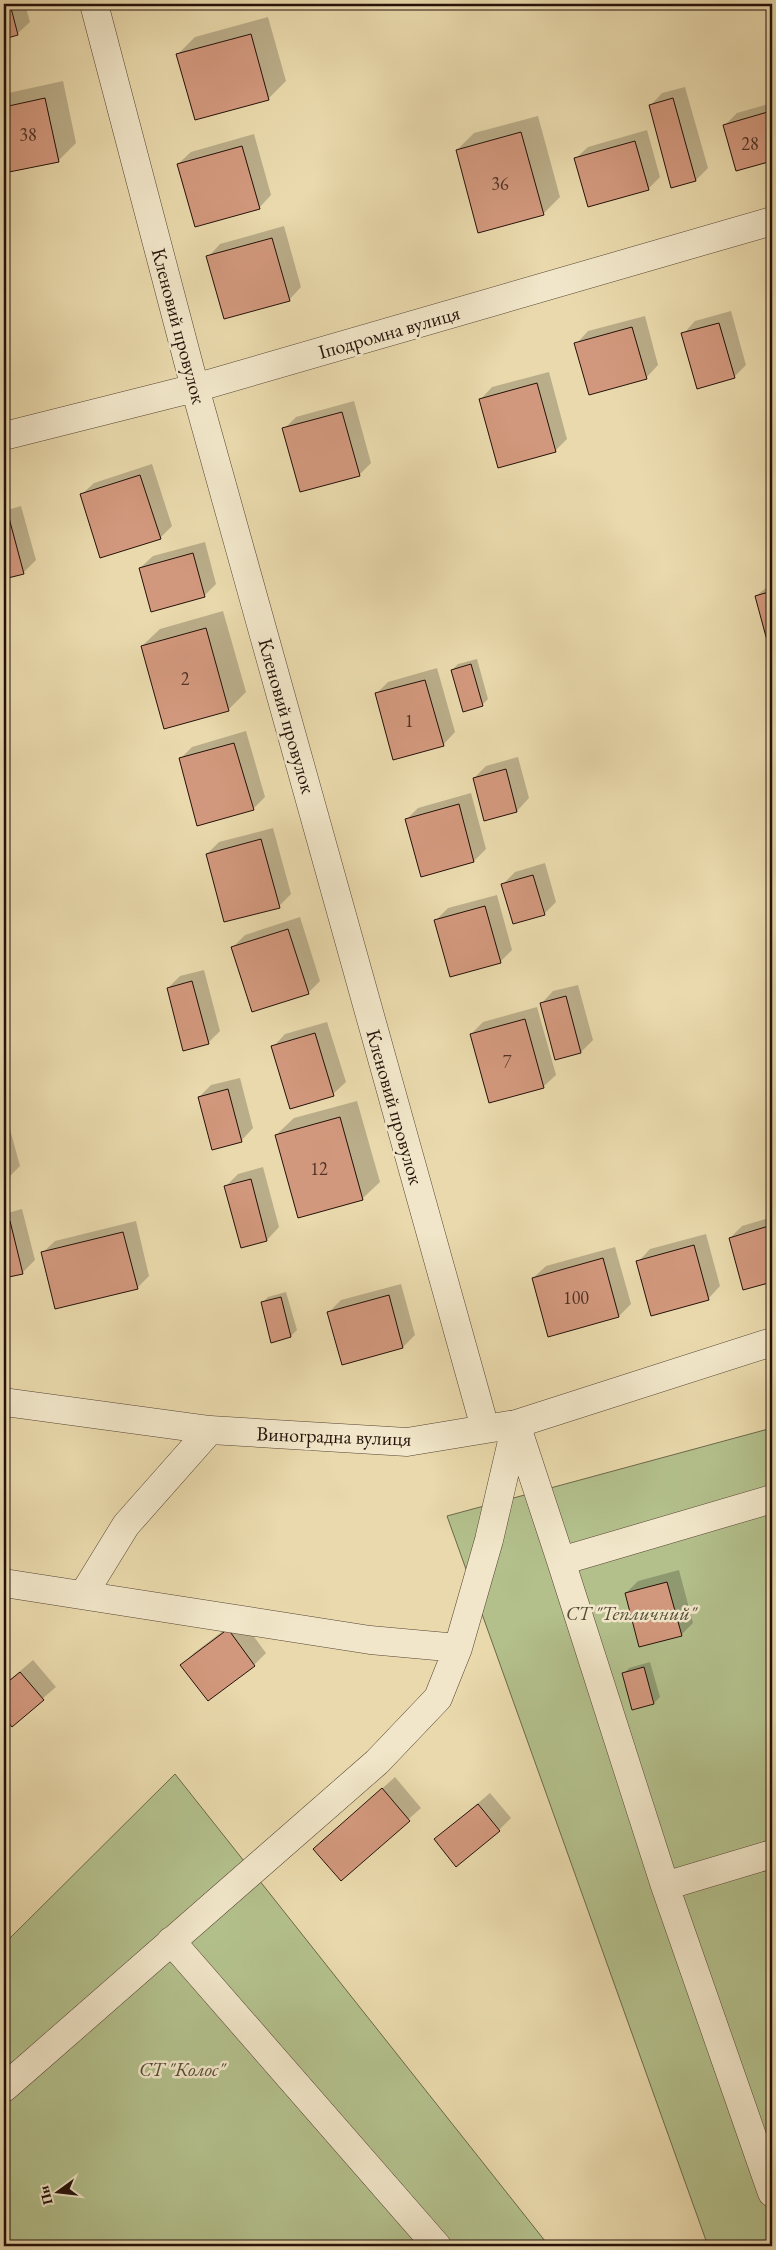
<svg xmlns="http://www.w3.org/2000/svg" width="776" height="2250" font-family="'EB Garamond',serif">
  <rect width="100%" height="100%" fill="#e9d9ac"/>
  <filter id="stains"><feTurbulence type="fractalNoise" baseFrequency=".004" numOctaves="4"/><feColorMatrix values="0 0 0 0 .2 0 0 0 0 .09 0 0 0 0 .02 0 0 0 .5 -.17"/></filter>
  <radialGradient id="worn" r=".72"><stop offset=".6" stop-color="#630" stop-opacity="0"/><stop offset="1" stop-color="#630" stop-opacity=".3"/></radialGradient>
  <!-- green -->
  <path fill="#b3c08c" stroke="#6c684a" d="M772,1428V2246H708L447,1516Z
    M175,1774L549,2246H4V1944Z"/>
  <!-- shadow -->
  <path fill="#0003" d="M4,4H25L30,22L17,34L4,37Z
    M268,17L286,81L268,99L178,54L195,37Z
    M63,81L76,143L58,161L4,172V94Z
    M685,87L708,168L696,180L650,106L662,93Z
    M772,103V160L736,169L725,125L737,113Z
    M538,116L560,197L543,214L457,150L474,133Z
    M647,130L660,177L648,189L575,159L588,147Z
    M254,134L271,195L259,208L178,164L191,152Z
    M284,226L301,287L289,300L208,257L220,244Z
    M731,311L746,365L734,377L683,334L695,321Z
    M645,316L658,365L646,378L576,344L588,331Z
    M549,372L567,439L555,451L480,400L492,387Z
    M354,401L371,463L359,475L284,429L296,417Z
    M152,464L172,526L160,538L81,495L94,483Z
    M21,506L36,560L24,572L4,578V511Z
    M205,542L216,584L204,596L140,568L153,556Z
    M772,583V655L756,596Z
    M223,611L246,692L228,710L142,646L160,629Z
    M477,659L488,699L482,705L452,670L458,664Z
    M437,668L455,732L443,745L376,694L388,682Z
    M246,731L265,797L253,809L180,759L192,747Z
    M518,757L529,798L517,811L485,819L474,778L486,766Z
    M471,793L486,849L474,861L406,820L418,808Z
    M273,828L291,894L279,906L207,854L219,842Z
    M545,863L556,902L544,914L503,884L515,872Z
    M497,895L512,950L500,962L436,920L448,908Z
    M300,917L320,981L308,993L233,947L245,935Z
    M204,970L220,1031L208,1043L168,988L180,976Z
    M578,985L593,1040L581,1052L556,1058L541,1004L553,991Z
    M537,1007L556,1075L543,1087L471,1034L483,1022Z
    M327,1022L346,1082L333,1094L273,1047L285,1034Z
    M240,1078L253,1128L241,1141L199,1097L211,1085Z
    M357,1101L380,1182L362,1199L276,1135L294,1118Z
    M8,1122L20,1166L8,1178L4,1179V1123Z
    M263,1167L279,1227L267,1240L242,1246L226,1186L238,1174Z
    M22,1209L35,1260L22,1273L4,1277V1214Z
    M772,1217V1281L744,1289L730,1238L742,1226Z
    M136,1221L149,1276L137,1288L42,1253L55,1241Z
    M706,1234L720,1286L708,1299L638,1262L650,1249Z
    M615,1247L631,1304L619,1316L533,1278L546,1266Z
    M401,1284L415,1335L403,1347L342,1363L329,1312L341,1300Z
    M286,1292L297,1330L291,1336L262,1303L268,1297Z
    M679,1570L693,1623L681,1635L626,1593L638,1581Z
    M240,1618L266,1653L254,1665H182L194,1653Z
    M33,1660L56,1687L12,1725L4,1715V1685Z
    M650,1662L660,1697L654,1703L623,1674L629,1668Z
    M395,1777L421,1808L341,1880L315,1849Z
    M490,1793L511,1818L499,1830L436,1839Z"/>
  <!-- building -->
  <path fill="#d2987d" stroke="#241109" d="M4,4H10L18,35L4,39Z
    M251,34L269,100L195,120L176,54Z
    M45,98L59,162L4,173V107Z
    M673,98L696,181L671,188L649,105Z
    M771,111L772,161L736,171L723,125Z
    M521,132L544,215L478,233L456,150Z
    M635,141L649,190L588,207L574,158Z
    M242,146L260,209L195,227L177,164Z
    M272,238L290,301L224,319L206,256Z
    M719,323L735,378L697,389L681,333Z
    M632,327L647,379L589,395L574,343Z
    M537,383L556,452L498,468L479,399Z
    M342,412L360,476L300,492L282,428Z
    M140,475L161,539L100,558L80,494Z
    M9,518L24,574L4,579V519Z
    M193,553L205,597L151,612L139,568Z
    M772,591V659L755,596Z
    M206,628L229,711L164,729L141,646Z
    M471,664L483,706L463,712L451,670Z
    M425,680L444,746L393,760L375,693Z
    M234,743L254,810L197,826L179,758Z
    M506,769L517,812L484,821L473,778Z
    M459,804L474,862L421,877L405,819Z
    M261,839L280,908L224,922L206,854Z
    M533,875L545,915L513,924L501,884Z
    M485,906L501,963L450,977L434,920Z
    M288,929L309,994L252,1012L231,947Z
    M192,981L209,1044L183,1051L167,988Z
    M566,996L581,1053L555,1060L540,1003Z
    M525,1019L544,1088L489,1103L470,1034Z
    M315,1033L334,1096L290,1109L271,1046Z
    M228,1089L242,1142L212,1150L198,1097Z
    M340,1117L363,1200L298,1218L275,1135Z
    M4,1161L9,1179L4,1180Z
    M251,1179L267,1241L241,1248L224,1186Z
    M10,1221L23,1274L4,1278V1222Z
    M772,1225V1282L743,1290L729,1238Z
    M123,1232L138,1289L55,1309L41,1252Z
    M694,1245L709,1300L651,1316L636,1261Z
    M603,1258L619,1317L548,1337L532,1278Z
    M389,1295L403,1348L342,1365L327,1312Z
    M281,1297L291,1337L271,1343L261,1302Z
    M667,1582L682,1636L639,1647L625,1593Z
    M228,1629L255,1666L208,1701L180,1665Z
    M644,1667L654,1704L632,1710L622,1673Z
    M20,1672L44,1700L12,1727L4,1717V1685Z
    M382,1788L410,1821L341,1881L313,1849Z
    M478,1804L500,1831L456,1867L434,1839Z"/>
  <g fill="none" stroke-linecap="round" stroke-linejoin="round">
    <defs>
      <path id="minor" d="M94,4L195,388L485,1428
        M4,436L195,388L772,221
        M4,1402L210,1430L407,1442L516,1424L772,1342
        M516,1424L561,1561
        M772,1499L561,1561L665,1886L772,2193
        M4,1583L370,1640L458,1648
        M83,1595L126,1525L210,1430
        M665,1886L772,1854
        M171,1941L437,2246
        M4,2088L377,1762L438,1698L458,1648L489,1540L516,1424"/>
    </defs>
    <!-- minor casing -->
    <use href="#minor" stroke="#554332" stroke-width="29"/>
    <!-- minor -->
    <use href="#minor" stroke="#f1e6c9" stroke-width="28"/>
  </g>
  <g text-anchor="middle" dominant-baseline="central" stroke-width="5" stroke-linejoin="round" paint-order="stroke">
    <!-- number labels -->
    <g font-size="18" fill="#503326">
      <text x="28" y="134">38</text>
      <text x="750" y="143">28</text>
      <text x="500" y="183">36</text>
      <text x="185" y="678">2</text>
      <text x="409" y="720">1</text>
      <text x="507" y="1061">7</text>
      <text x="319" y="1168">12</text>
      <text x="576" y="1297">100</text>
    </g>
    <!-- street labels -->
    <g font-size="20" fill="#241109" stroke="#f1e6c9">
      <text transform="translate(179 326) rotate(75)">Кленовий провулок</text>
      <text transform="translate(389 332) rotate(-16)">Іподромна вулиця</text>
      <text transform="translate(287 716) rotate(74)">Кленовий провулок</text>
      <text transform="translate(395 1107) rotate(74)">Кленовий провулок</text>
      <text transform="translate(334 1436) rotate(2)">Виноградна вулиця</text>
    </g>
    <!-- park labels -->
    <g font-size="20" font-style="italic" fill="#564e37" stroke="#f1e6c9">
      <text x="631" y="1613">СТ "Тепличний"</text>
      <text x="182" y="2069">СТ "Колос"</text>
    </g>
  </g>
  <!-- margin -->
  <rect width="776" height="2250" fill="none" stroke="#e9d9ac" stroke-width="20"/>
  <rect x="5" y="5" width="766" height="2240" fill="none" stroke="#241109" stroke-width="2.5"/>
  <rect x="10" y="10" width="756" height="2230" fill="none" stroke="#241109"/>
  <!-- north arrow -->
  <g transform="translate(58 2192) rotate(255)" stroke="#f1e6c9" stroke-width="4" paint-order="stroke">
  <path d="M0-4L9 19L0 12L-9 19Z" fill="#241109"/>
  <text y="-8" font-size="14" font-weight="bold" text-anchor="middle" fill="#241109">Пн</text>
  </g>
  <rect width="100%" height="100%" filter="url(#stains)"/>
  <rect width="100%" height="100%" fill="url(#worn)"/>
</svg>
